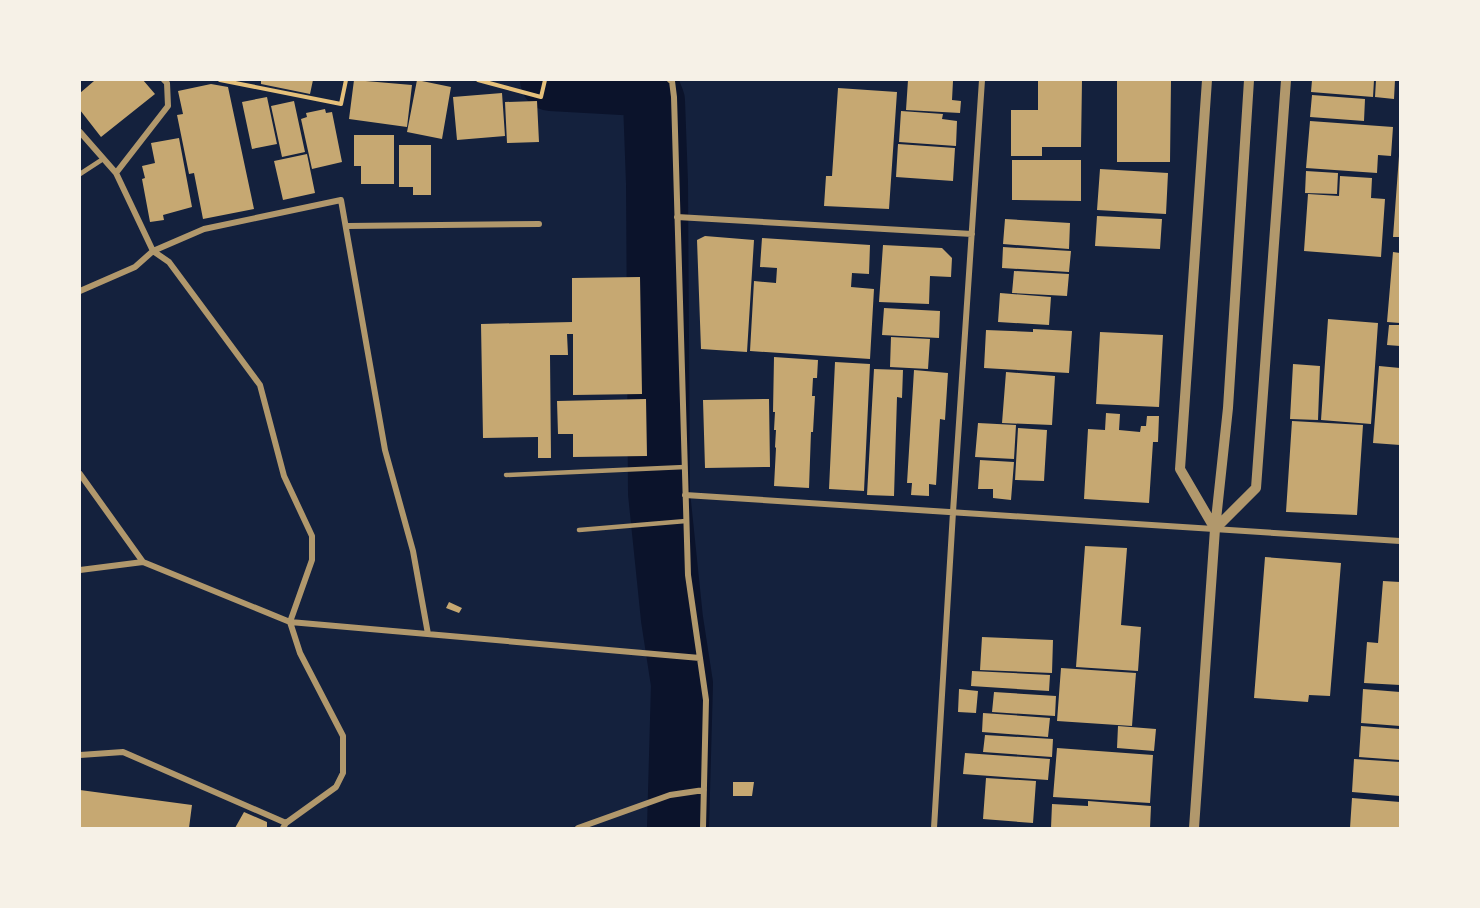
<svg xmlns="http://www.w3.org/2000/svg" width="1480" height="908" font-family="'Noto Sans',sans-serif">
  <rect width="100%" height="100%" fill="#14213d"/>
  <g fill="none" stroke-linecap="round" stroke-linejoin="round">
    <!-- river -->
    <path stroke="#0b132b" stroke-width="62" d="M551,80L640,85L650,91L654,101L657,183L659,493L672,619L682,684L678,828"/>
  </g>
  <!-- building -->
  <path fill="#c6a872" d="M93,80H143L155,94L101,137L80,110V93L94,81Z
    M261,80H313L310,94L261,84Z
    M354,80L412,85L407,127L349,119Z
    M417,80L451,87L442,139L407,132Z
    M908,80L953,81L952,100L961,101L960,113L906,110Z
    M1038,80H1082L1081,147H1042V156H1011V110H1038Z
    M1117,80L1171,81L1170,162H1117Z
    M1312,80H1374L1373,97L1311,92Z
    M1376,80H1395L1394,99L1375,97Z
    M211,84L228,87L254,209L203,219L194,173L189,174L177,115L183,114L178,91Z
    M838,88L897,92L889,209L824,206L826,176H832Z
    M502,93L505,136L457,140L453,97Z
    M1312,95L1365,99L1364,121L1310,117Z
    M267,97L277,144L252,149L242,102Z
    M294,101L305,152L282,157L271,106Z
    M537,101L539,142L507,143L505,102Z
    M325,109L326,113L332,112L342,162L312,169L301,119L307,117L306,113Z
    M901,111L943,114L942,119L957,121L956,146L899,142Z
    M1310,121L1393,127L1391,156L1378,155L1377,173L1306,168Z
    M354,135H394V184H361V166H354Z
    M179,138L192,207L163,215L164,220L150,222L142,179L145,178L142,166L155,163L151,143Z
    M898,144L955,148L953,181L896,177Z
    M399,145H431V195H413V187H399Z
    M307,154L315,193L283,200L274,161Z
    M1399,156H1400V237H1393Z
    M1012,160H1081V201L1012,200Z
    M1100,169L1168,173L1166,214L1097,210Z
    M1306,171L1338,173L1337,194L1305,193Z
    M1340,176L1372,178L1371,198L1385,199L1381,257L1304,251L1308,194L1339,196Z
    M1097,216L1162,219L1160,249L1095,246Z
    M1005,219L1070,223L1069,249L1003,244Z
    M705,236L754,240L747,352L701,349L697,240Z
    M762,238L870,245L869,274L852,273L851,287L874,289L870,359L750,351L754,281L776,283L777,268L760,267Z
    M883,245L942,248L952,258L951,277L930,276L929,304L879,302Z
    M1003,247L1071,251L1069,272L1002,268Z
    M1393,252L1400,253V323L1387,322Z
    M1014,271L1069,274L1067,296L1012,293Z
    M640,277L642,394L573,395V334H567L568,355H550L551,458H538V437L483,438L481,324L572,322V278Z
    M1000,293L1051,297L1049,325L998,322Z
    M884,308L940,311L939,338L882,335Z
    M1328,319L1378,323L1371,424L1321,420Z
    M1389,325H1400V346L1387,345Z
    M1033,329L1072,331L1069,373L984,368L986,330L1033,332Z
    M1100,332L1163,335L1159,407L1096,404Z
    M891,337L930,339L928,369L890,367Z
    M774,357L818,360L817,378H813L812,396H815L813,432H811L809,488L774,486L776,448L775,447L776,430H774L775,412H773Z
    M835,362L870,364L864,491L829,489Z
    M1293,364L1320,366L1318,420L1290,419Z
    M1379,366L1400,368V445L1373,443Z
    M874,369L903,370L902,398L897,397L894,496L867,495Z
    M914,370L948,373L945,420L940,419L936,485L929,484V496L911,495L912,483H907Z
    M1006,372L1055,376L1052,425L1002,423Z
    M646,399L647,456L573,457V434H558L557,401Z
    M769,399L770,467L705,468L703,400Z
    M1106,413L1120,414L1119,430L1140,432L1141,426H1146L1147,416H1159L1158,442H1153L1149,503L1084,499L1088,429L1105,430Z
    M1292,421L1363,425L1357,515L1286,512Z
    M978,423L1016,425L1014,459L975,457Z
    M1018,428L1047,430L1044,481L1015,480Z
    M980,460L1014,462L1011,500L993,498V489H978Z
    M1085,546L1127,548L1121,625L1141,627L1138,671L1076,667Z
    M1265,557L1341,563L1330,696L1309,695L1308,702L1254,698Z
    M1383,581L1400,582V685L1364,683L1367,642L1378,643Z
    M449,602L462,608L459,613L446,608Z
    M982,637L1053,640L1052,673L980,670Z
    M1061,668L1136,673L1132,726L1057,721Z
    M972,671L1050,675L1049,691L971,686Z
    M959,689L978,691L976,713L958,712Z
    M1363,689L1400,692V726L1361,723Z
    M994,692L1056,696L1055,716L992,712Z
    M983,713L1050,718L1048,737L982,732Z
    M1118,726L1156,729L1154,751L1117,748Z
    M1361,726L1400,729V760L1359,757Z
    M985,735L1053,739L1052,757L983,752Z
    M1057,748L1153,755L1150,803L1053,797Z
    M965,753L1050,759L1048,780L963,774Z
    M1354,759L1400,762V796L1352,792Z
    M986,778L1036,781L1033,823L983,819Z
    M733,782H754L752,796H733Z
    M80,790L192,805L189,828H80Z
    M1352,798L1400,802V828H1350Z
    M1088,801L1151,806L1150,828H1051L1052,804L1088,806Z
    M244,812L267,822V828H235Z"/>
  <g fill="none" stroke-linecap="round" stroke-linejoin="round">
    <!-- path -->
    <path stroke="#e5c07b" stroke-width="4" d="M220,80L341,104L346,80
      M478,80L541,97L545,80"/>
    <!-- service -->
    <path stroke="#b1986c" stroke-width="4.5" d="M80,174L103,159
      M506,475L685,467
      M579,530L686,521"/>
    <!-- minor -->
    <path stroke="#b1986c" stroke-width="6" d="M670,80L672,81L674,97L688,575L706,700L703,828
      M80,132L116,173L153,251L169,262L260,385L284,476L312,536V560L290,622L300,653L343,736V773L336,787L286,823L283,828
      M116,173L168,106L167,83L164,80
      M677,217L972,234
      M347,226L539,224
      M80,291L135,267L153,251L204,229L341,200L385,450L413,551L428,634
      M80,474L143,562L290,622L700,658
      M685,495L1400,541
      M80,570L143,562
      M80,755L123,752L286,823
      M578,828L670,795L704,790
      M934,828L953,512L982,80"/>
    <!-- tertiary -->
    <path stroke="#b1986c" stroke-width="10" d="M1207,80L1180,469L1215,529
      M1215,529L1256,488L1286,80
      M1194,828L1215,529L1228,408L1249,80"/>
  </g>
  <!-- border -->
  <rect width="1480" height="908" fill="none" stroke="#f6f1e7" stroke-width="162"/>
</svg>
